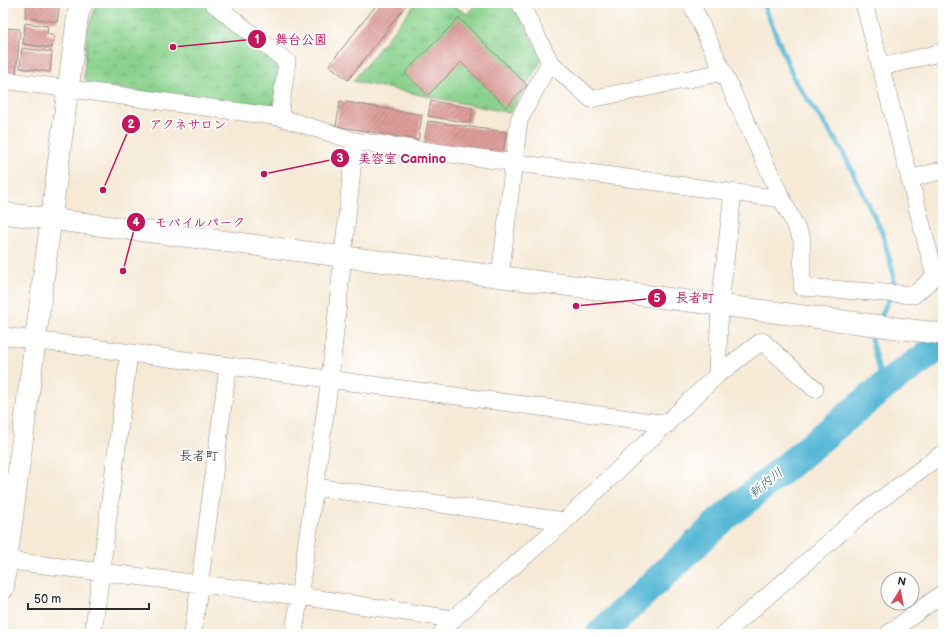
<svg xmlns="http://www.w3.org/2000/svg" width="946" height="637" font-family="'Balsamiq Sans','Klee One',sans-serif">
  <defs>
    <pattern id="grass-tufts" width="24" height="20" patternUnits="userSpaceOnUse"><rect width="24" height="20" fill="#89d18c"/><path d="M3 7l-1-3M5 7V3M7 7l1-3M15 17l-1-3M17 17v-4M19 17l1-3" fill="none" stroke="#70aa73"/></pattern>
    <pattern id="park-crowns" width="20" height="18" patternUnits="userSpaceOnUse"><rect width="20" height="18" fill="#89d18c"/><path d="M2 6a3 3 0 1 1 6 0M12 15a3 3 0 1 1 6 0" fill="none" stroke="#70aa73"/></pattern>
    <pattern id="building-hatch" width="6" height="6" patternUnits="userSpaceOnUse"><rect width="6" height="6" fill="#de9e9a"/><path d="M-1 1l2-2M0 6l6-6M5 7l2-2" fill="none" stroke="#b4817e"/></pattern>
  </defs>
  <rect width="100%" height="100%" fill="#fff"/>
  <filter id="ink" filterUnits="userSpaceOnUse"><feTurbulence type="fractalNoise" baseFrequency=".025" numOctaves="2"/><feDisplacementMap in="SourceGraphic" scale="8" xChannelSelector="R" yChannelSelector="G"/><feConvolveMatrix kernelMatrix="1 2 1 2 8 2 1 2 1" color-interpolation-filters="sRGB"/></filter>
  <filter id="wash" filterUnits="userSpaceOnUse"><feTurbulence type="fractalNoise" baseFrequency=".012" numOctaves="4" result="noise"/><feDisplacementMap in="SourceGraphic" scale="16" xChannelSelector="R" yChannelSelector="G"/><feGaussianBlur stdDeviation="0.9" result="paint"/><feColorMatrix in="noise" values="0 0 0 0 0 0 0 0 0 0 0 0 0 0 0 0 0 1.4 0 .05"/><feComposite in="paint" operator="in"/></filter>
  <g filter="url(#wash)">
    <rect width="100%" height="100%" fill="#f6ead7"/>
    <!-- grass -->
    <path fill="url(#grass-tufts)" stroke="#5a7e5c" d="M416,3H449L467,14L477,3H512L542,59L510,113L353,81Z"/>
    <!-- park -->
    <path fill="url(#park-crowns)" stroke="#5a7e5c" d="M97,3H205L279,63L274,104L266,109L89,84L84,78L87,31Z"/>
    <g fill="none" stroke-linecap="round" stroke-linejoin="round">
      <!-- stream -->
      <path stroke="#56b8d5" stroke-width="5" d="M763,3L795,81L841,148L882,232L893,272L894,288L879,321
        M875,330L871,339L883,387"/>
      <!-- river -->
      <path stroke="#56b8d5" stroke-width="29" d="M600,634L718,523L883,387L943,344"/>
    </g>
    <g id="blocks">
      <!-- building -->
      <path fill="url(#building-hatch)" d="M27,3H60L57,22L25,17Z
        M378,3H408L348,80L329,65Z
        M459,18L527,85L506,107L461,62L428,95L405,73Z
        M25,23L48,26L47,34L54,36L52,48L23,44Z
        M3,28L20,29L16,75L3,74L4,51H3Z
        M22,48L52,52L50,72L20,68Z
        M340,101L422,115L418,140L336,126Z
        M431,101L473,108L470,123L428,116Z
        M428,121L506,132L503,154L424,143Z"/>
    </g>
  </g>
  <g filter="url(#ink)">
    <use href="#blocks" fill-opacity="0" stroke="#908a81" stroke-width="1"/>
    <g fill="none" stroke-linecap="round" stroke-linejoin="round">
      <defs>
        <path id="minor" d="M213,3L287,62L279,117
          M691,3L782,199L802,239V287L914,295L935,276L864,3
          M550,62L591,99L723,72
          M881,67L943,52
          M3,80L279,117L355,141L782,199
          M910,179L943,170
          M500,277L519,120L550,62L520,3
          M3,336L668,424
          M717,375L762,341L815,389
          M315,487L565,521
          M3,560L299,596L453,619
          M93,634L129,353
          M193,634L228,366
          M294,634L330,379L355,141
          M441,634L453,619L565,521L717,375L720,304L733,193
          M724,634L864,512L943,453
          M888,634L943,593"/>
        <path id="tertiary" d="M3,213C316,253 630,293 943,334
          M3,589L68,89L78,14L82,3"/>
      </defs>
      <!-- minor casing -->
      <use href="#minor" stroke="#908a81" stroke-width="18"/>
      <!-- tertiary casing -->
      <use href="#tertiary" stroke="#908a81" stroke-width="22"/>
      <!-- minor -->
      <use href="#minor" stroke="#fff" stroke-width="17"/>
      <!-- tertiary -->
      <use href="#tertiary" stroke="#fff" stroke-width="21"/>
    </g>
  </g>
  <g text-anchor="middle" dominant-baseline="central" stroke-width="3.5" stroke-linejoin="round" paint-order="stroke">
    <!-- neighbourhood labels -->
    <g font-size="13" fill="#2b2b2b" stroke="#fff">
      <text x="199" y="456">長者町</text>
    </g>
    <!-- water labels -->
    <g font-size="13" font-style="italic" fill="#3c636f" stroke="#fff">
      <text transform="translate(766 483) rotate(-39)">新内川</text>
    </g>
  </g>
  <!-- callouts -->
  <path fill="none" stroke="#c2185b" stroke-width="1.5" d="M173 47L257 39M103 190L131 124M264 174L340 158M123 271L136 222M576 306L657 298"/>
  <g fill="#c2185b" stroke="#fff" stroke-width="1.5">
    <circle cx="173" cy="47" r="4"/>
    <circle cx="103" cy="190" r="4"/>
    <circle cx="264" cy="174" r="4"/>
    <circle cx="123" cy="271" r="4"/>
    <circle cx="576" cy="306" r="4"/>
    <circle cx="257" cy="39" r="10"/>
    <circle cx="131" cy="124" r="10"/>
    <circle cx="340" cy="158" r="10"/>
    <circle cx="136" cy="222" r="10"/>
    <circle cx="657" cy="298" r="10"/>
  </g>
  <g font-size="12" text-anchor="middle" font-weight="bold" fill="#fff">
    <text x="257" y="43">1</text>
    <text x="131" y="128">2</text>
    <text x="340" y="162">3</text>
    <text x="136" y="226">4</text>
    <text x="657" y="302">5</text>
  </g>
  <g font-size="13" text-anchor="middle" font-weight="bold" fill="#c2185b" stroke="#fff" stroke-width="3.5" stroke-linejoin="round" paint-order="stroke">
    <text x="301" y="44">舞台公園</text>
    <text x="188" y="129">アクネサロン</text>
    <text x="402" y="163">美容室 Camino</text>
    <text x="200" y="227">モバイルパーク</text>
    <text x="695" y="302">長者町</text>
  </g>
  <!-- margin -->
  <rect width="946" height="637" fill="none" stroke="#fff" stroke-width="16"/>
  <!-- north arrow -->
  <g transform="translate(900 591) rotate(11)"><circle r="19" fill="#ffffff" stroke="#aaaaaa"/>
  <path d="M0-3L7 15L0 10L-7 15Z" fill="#d1495b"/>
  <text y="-6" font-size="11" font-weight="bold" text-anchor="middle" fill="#2b2b2b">N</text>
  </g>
  <!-- scale -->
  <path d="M28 603v6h121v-6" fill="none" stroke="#2b2b2b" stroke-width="2"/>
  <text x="34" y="603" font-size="12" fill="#2b2b2b" stroke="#ffffff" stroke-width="3" paint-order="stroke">50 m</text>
</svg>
